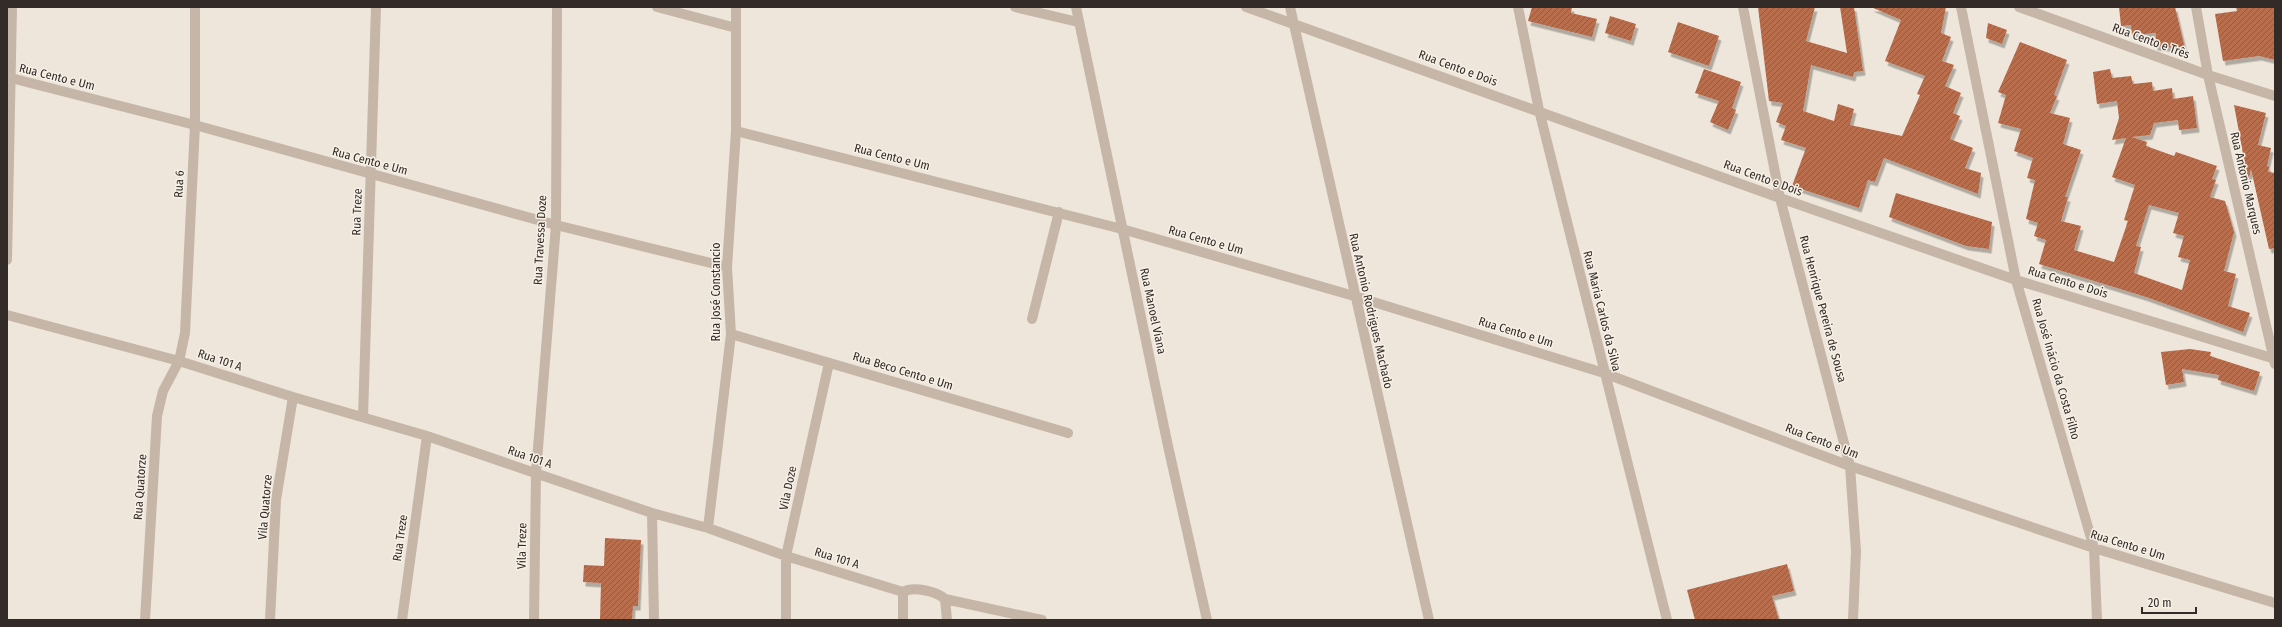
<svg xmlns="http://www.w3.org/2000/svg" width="2282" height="627" font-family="'Fira Sans Condensed',sans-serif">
  <defs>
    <pattern id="building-hatch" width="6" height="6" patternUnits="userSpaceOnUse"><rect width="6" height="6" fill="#b86d4e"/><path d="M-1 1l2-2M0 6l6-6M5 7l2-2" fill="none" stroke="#965a41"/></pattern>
    <filter id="shadow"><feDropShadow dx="2.5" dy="4.5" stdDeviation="0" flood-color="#0004"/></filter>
  </defs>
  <rect width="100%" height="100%" fill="#eee6da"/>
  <!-- building -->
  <path fill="url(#building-hatch)" fill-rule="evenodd" filter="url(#shadow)" d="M1532,7H1572L1571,13L1597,19L1592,37L1528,21Z
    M1758,7H1815L1806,41L1847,53L1840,7H1854L1863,71L1854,72L1853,77L1811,65L1803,111L1834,121L1838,104L1854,109L1850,125L1902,136L1920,95L1917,94L1925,76L1885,61L1901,20L1871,7H1946L1941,33L1951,37L1942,61L1954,65L1945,86L1961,93L1953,113L1960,116L1950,139L1973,148L1965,168L1981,173L1978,194L1884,158L1875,182L1868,180L1859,208L1792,186L1806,148L1781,140L1786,126L1776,122L1783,103L1769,101Z
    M2119,7H2175L2185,49L2155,46L2156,33L2132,35L2131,25L2121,26Z
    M2236,7H2275V60L2259,56L2223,61L2215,14L2237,11Z
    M1610,16L1636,24L1631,41L1605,33Z
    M1678,22L1719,36L1709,66L1668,52Z
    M1988,23L2007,30L2002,44L1986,38Z
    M2020,42L2067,60L2054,95L2057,96L2050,113L2070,118L2063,144L2081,150L2065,197H2068L2061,221L2081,226L2074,250L2114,262L2128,221L2124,220L2135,185L2112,177L2126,138L2112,140L2119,118L2117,101L2097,104L2093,72L2110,69L2112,78L2131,76L2133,84L2152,82L2153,91L2172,88L2173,99L2193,96L2197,128L2179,130L2178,120L2154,123L2150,135L2132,137L2147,142L2146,146L2174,156L2176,152L2217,166L2212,179L2216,180L2210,197L2225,201L2234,232L2224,271L2236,274L2228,306L2250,313L2243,332L2146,297L2039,264L2046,240L2034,236L2038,223L2026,219L2035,180L2027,178L2033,158L2014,151L2021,129L1998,123L2006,95L1998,92ZM2149,205L2179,213L2173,233L2184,236L2178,257L2190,260L2182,290L2134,273L2141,247L2136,246Z
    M1704,69L1741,82L1732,108L1736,110L1728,130L1710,122L1719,101L1695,93Z
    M2234,105L2266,113L2258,145L2271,148L2267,166L2269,167L2268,172L2275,173V248L2269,249L2251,169L2248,181Z
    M1896,193L1992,222L1989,249L1966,246L1889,217Z
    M2190,349L2211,352L2210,356L2260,372L2254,391L2218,380L2219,375L2182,369L2184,382L2166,385L2161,352Z
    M605,538L641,540L638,606H633L632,620H600L601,583L583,582L584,565L604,566Z
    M1787,564L1794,591L1772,596L1779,620H1695L1687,590Z"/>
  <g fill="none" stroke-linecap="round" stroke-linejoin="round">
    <!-- minor -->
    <path stroke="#c5b6a8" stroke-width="10" d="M657,7L736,28
      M1015,7L1078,22
      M1076,7L1168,446L1207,620
      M1246,7L1780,198L2016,280L2275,359
      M1290,7L1429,620
      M1518,7L1539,110L1667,620
      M1743,7L1780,198L1850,466L1856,551L1853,620
      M1961,7L2016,280L2094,548L2097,620
      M2019,7L2208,75L2275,96
      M2196,7L2208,75L2275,364
      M7,77L195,125L556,225L727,267
      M736,131L1122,229L1354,296L1604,373L1850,466L2094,548L2275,603
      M7,260L12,7
      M7,315L179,361L293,397L427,436L652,513L708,528L786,556L903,592C913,586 936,591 945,599L1042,620
      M1032,319L1059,212
      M731,334L1068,433
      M363,417L376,7
      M652,513L654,620
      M708,528L731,334L727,267L736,131V7
      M903,592V620
      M945,599L947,620
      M145,620L157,416L163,391L179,361L185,333L195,125V7
      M270,620L276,500L293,397
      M402,620L427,436
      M534,620L536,473L556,225L557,7
      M786,620V556L829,363"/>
  </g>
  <g text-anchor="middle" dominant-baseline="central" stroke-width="3" stroke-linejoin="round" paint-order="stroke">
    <!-- street labels -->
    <g font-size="12" fill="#322b27" stroke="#f7f0e6">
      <text transform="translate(2151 41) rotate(20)">Rua Cento e Três</text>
      <text transform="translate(1458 68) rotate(20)">Rua Cento e Dois</text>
      <text transform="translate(57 77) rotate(14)">Rua Cento e Um</text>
      <text transform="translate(892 157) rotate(14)">Rua Cento e Um</text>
      <text transform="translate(370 161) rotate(15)">Rua Cento e Um</text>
      <text transform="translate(1763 178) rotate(20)">Rua Cento e Dois</text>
      <text transform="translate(2246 183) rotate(77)">Rua Antonio Marques</text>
      <text transform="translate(179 184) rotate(-87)">Rua 6</text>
      <text transform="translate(357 212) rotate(-88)">Rua Treze</text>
      <text transform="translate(540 240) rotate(-87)">Rua Travessa Doze</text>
      <text transform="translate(1206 240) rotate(16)">Rua Cento e Um</text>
      <text transform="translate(2068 282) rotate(17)">Rua Cento e Dois</text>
      <text transform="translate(716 292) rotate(-90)">Rua José Constancio</text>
      <text transform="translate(1823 309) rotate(75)">Rua Henrique Pereira de Sousa</text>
      <text transform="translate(1153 311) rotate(78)">Rua Manoel Viana</text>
      <text transform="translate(1371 311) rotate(77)">Rua Antonio Rodrigues Machado</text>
      <text transform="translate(1602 311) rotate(76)">Rua Maria Carlos da Silva</text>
      <text transform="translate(1516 332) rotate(17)">Rua Cento e Um</text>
      <text transform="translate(220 360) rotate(18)">Rua 101 A</text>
      <text transform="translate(2056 369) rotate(74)">Rua José Inácio da Costa Filho</text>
      <text transform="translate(903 371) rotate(17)">Rua Beco Cento e Um</text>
      <text transform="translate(1822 441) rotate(21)">Rua Cento e Um</text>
      <text transform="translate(530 457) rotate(19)">Rua 101 A</text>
      <text transform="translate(140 487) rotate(-86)">Rua Quatorze</text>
      <text transform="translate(788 488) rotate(-78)">Vila Doze</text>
      <text transform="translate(265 507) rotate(-85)">Vila Quatorze</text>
      <text transform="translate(400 538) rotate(-82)">Rua Treze</text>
      <text transform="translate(2128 545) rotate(17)">Rua Cento e Um</text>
      <text transform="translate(522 546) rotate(-89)">Vila Treze</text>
      <text transform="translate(837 558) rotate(17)">Rua 101 A</text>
    </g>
  </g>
  <!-- border -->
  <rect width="2282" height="627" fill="none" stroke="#322b27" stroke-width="16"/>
  <!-- scale -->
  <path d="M2142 607v6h54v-6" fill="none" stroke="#322b27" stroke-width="2"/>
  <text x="2148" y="607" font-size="12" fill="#322b27" stroke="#f7f0e6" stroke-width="3" paint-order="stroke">20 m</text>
</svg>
